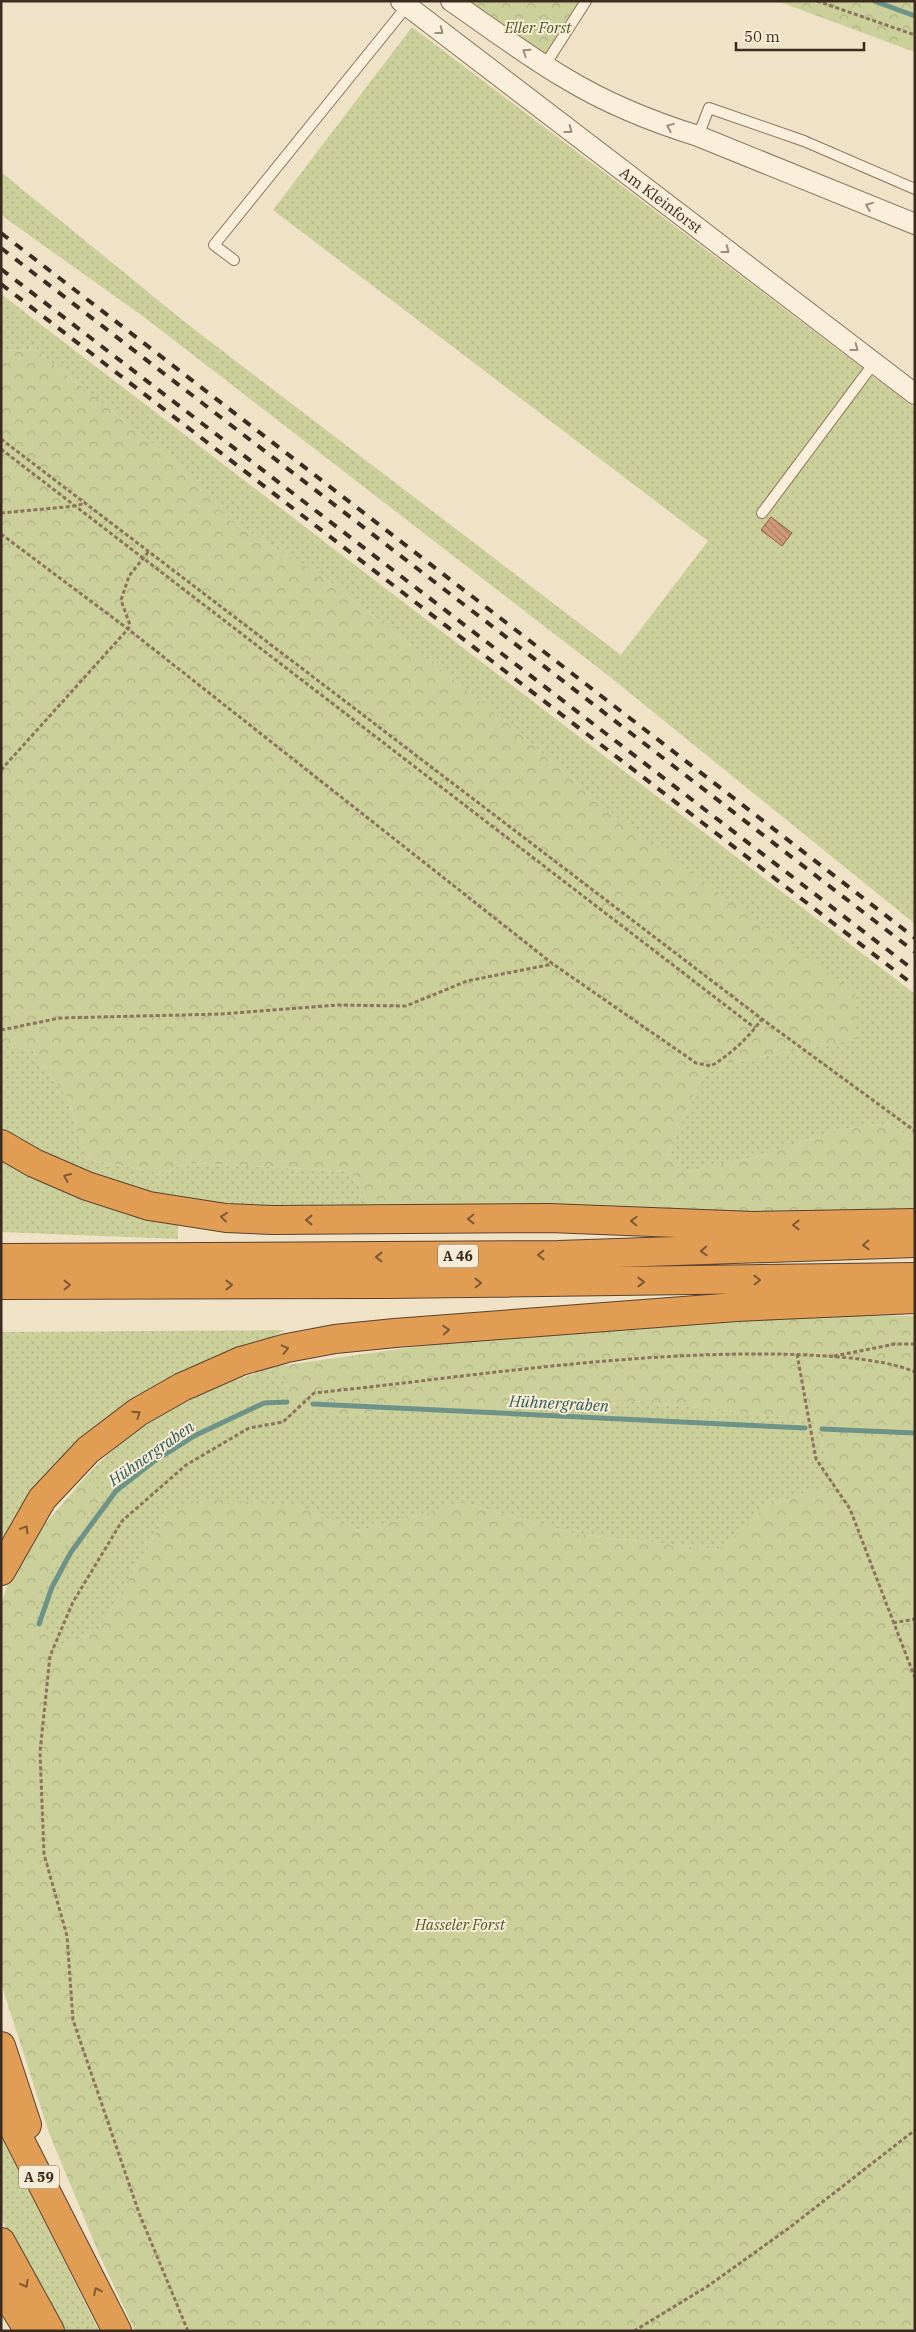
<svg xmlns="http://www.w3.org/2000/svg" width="916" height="2332" font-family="'IBM Plex Serif',serif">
  <defs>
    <pattern id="grass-dots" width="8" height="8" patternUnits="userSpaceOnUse" patternTransform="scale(1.25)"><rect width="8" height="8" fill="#cbcf99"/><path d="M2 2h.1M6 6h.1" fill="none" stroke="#afb283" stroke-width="1.8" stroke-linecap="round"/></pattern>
    <pattern id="forest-crowns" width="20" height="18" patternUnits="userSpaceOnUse" patternTransform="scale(1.25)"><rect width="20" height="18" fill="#cbcf99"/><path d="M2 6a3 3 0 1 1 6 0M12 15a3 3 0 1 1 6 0" fill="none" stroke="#afb283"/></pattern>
    <pattern id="building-back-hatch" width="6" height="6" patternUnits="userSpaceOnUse" patternTransform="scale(1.25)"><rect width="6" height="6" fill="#d09a7a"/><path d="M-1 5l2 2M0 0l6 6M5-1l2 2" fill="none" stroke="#aa7e63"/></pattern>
  </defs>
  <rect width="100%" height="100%" fill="#f0e2c6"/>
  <!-- grass -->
  <path fill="url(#grass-dots)" d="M412,27L915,408V924L610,677L144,317L1,215V172L186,323L621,655L708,541L273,210Z
    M1,294L915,994V1143L890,1123L838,1130L768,1154L682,1173L667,1155L707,1067L856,1039L617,818L509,724L328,580L233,523L168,456L36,350L1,351Z
    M1,1046L32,1050L67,1097L86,1159L161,1173L188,1163L350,1171L370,1206C305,1207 241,1206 177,1200L178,1239L1,1232Z
    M285,1330L255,1347L167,1385L1,1549V1332Z
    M279,1366L293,1405L343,1415L409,1409L507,1418L633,1401L814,1420L836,1486L769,1504L721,1550L576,1534L465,1503L356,1531L296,1505L168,1513L99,1629L58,1649L31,1618L52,1566L102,1497L88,1474C142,1417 205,1388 279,1366Z
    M1,2134L99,2331H63L1,2218Z"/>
  <!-- forest -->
  <path fill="url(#forest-crowns)" d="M457,1H586L545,65Z
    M777,1H915V52L901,47Z
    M36,350L168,456L233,523L328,580L509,724L617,818L855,993L856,1039L707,1067L667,1155L682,1173L768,1154L838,1130L890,1123L915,1143V1210L754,1215L370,1206L350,1171L188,1163L161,1173L86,1159L67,1097L32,1050L1,1046V351Z
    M812,1314L915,1316V2331H135L99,2254L49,2133L1,1983V1604L11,1575L45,1524L88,1474L102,1497L52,1566L31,1618L58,1649L99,1629L168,1513L202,1499L296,1505L356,1531L465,1503L576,1534L720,1550L769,1504L836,1486L814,1420L633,1401L507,1418L409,1409L343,1415L293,1405L279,1366L470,1339Z"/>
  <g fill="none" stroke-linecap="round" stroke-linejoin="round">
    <!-- stream -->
    <path stroke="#6d9388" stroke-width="5" d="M874,1L915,16
      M313,1404L805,1428
      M822,1429L915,1433
      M39,1624L52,1587L71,1552L116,1491L153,1462L196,1435L264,1403L287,1402"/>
  </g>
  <!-- building -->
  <path fill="url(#building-back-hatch)" stroke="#8d5b3f" d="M771,517L792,533L782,546L761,530Z"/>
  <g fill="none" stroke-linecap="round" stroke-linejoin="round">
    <defs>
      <path id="service" d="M545,65L586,1
        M698,136L709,108L804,141L915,189
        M234,260L214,245L407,6
        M762,513L874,363"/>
      <path id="minor" d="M401,1L915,394
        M451,1C489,27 526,55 565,78C606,103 653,122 698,136L915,224"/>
      <path id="motorway" d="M1,1144L34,1163L87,1186L149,1206L226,1218L273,1220L549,1218L754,1226L915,1223
        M1,1258L558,1255L915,1243
        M1,1285L388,1284L915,1277
        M1,1571L42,1499L88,1450L138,1412L182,1387L241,1361L287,1348L335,1339L395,1333L736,1307L915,1299
        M1,2046L27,2125
        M1,2103L117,2331
        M1,2242L50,2331
        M1,2286L29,2331"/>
    </defs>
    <!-- service casing -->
    <use href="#service" stroke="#8c735b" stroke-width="12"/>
    <!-- minor casing -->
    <use href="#minor" stroke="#8c735b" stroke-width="22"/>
    <!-- motorway casing -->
    <use href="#motorway" stroke="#5a412f" stroke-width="30"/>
    <!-- path -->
    <path stroke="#8c735b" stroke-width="3" stroke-dasharray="4 2.5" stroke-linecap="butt" d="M817,1L915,35
      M1,439L762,1019L915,1131
      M1,449L755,1028
      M1,513L76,506L85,503
      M1,534L128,629L553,964L696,1063L711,1066C730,1055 749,1037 762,1019
      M1,770L128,629L130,625L121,600L129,576L149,551
      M1,1030L60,1018L221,1014L337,1005L406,1006L467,981L553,964
      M797,1354L816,1459L850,1509L915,1678
      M834,1356L895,1344H915
      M893,1623L915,1619
      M188,2331L139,2213L73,2020L67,1936L44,1854L40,1752L50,1656L73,1602L122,1521L186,1465L249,1428L283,1422L314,1393C468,1377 622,1352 777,1354C815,1355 881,1357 915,1372
      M634,2331L708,2286L789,2228L915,2130"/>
    <!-- service -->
    <use href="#service" stroke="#faefda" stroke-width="10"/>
    <!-- minor -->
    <use href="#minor" stroke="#faefda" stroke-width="20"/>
    <!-- motorway -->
    <use href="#motorway" stroke="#e19d54" stroke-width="28"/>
    <!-- rail -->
    <path stroke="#3c2c1f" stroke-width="4" stroke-dasharray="9 9" stroke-linecap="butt" d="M1,233L915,938
      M1,248L915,952
      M1,269L915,971
      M1,284L915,986"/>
  </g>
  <!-- one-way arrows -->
  <defs><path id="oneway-chevron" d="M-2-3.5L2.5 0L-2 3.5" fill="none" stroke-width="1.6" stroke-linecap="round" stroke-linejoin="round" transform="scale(1.25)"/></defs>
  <g stroke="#9b8e7c">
    <use href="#oneway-chevron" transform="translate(440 31) rotate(37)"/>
    <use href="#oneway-chevron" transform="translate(526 52) rotate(-146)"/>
    <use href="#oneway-chevron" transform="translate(670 127) rotate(-158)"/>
    <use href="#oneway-chevron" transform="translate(569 130) rotate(37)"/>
    <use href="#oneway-chevron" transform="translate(869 206) rotate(-158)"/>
    <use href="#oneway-chevron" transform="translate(726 250) rotate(37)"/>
    <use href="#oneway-chevron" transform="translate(855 348) rotate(37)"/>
  </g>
  <g stroke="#7e5934">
    <use href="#oneway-chevron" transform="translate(67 1177) rotate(-157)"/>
    <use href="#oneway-chevron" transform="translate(224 1217) rotate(-174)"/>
    <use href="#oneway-chevron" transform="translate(471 1219) rotate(179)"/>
    <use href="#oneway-chevron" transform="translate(309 1220) rotate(180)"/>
    <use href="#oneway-chevron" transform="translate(634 1221) rotate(-178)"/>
    <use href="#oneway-chevron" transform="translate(796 1225) rotate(180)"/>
    <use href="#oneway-chevron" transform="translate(866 1245) rotate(177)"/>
    <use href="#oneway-chevron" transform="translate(704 1251) rotate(178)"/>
    <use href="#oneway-chevron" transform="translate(541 1255) rotate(179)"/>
    <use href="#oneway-chevron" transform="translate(379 1257) rotate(180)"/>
    <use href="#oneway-chevron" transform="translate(757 1280) rotate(-1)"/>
    <use href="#oneway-chevron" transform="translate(641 1282)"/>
    <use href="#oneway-chevron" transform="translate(478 1283) rotate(-1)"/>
    <use href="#oneway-chevron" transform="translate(67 1285)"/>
    <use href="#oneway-chevron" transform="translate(229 1285)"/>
    <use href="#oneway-chevron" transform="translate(446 1330) rotate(-4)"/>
    <use href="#oneway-chevron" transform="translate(285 1349) rotate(-14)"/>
    <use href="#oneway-chevron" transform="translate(137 1414) rotate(-34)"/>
    <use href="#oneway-chevron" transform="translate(25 1529) rotate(-59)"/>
    <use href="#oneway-chevron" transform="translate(25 2284) rotate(62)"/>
    <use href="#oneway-chevron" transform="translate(97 2291) rotate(-116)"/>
  </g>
  <g text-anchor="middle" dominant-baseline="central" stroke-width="4" stroke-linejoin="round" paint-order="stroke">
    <!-- shield labels -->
    <g fill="#f7ecd6" stroke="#746656" stroke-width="1">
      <rect x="438" y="1244.5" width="40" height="23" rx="4"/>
      <rect x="19" y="2165.5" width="40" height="23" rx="4"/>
    </g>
    <g font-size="14" font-weight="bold" fill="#3c2c1f">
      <text x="458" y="1256">A 46</text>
      <text x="39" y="2177">A 59</text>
    </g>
    <!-- park labels -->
    <g font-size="15" font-style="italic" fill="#4e5925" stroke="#f7ecd6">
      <text x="538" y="27">Eller Forst</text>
      <text x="460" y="1924">Hasseler Forst</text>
    </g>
    <!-- street labels -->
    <g font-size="15" fill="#3c2c1f" stroke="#f7ecd6">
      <text transform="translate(661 200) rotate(37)">Am Kleinforst</text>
    </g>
    <!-- water labels -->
    <g font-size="16" font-style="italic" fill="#2e5c57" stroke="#f7ecd6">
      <text transform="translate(559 1403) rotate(3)">Hühnergraben</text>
      <text transform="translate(151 1453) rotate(-35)">Hühnergraben</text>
    </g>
  </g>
  <!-- border -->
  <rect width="916" height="2332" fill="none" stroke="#3c2c1f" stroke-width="5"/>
  <!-- scale -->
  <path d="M736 42v8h128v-8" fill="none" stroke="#3c2c1f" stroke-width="2.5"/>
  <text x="744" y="42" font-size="15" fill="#3c2c1f" stroke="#f7ecd6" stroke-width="4" paint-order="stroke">50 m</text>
</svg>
